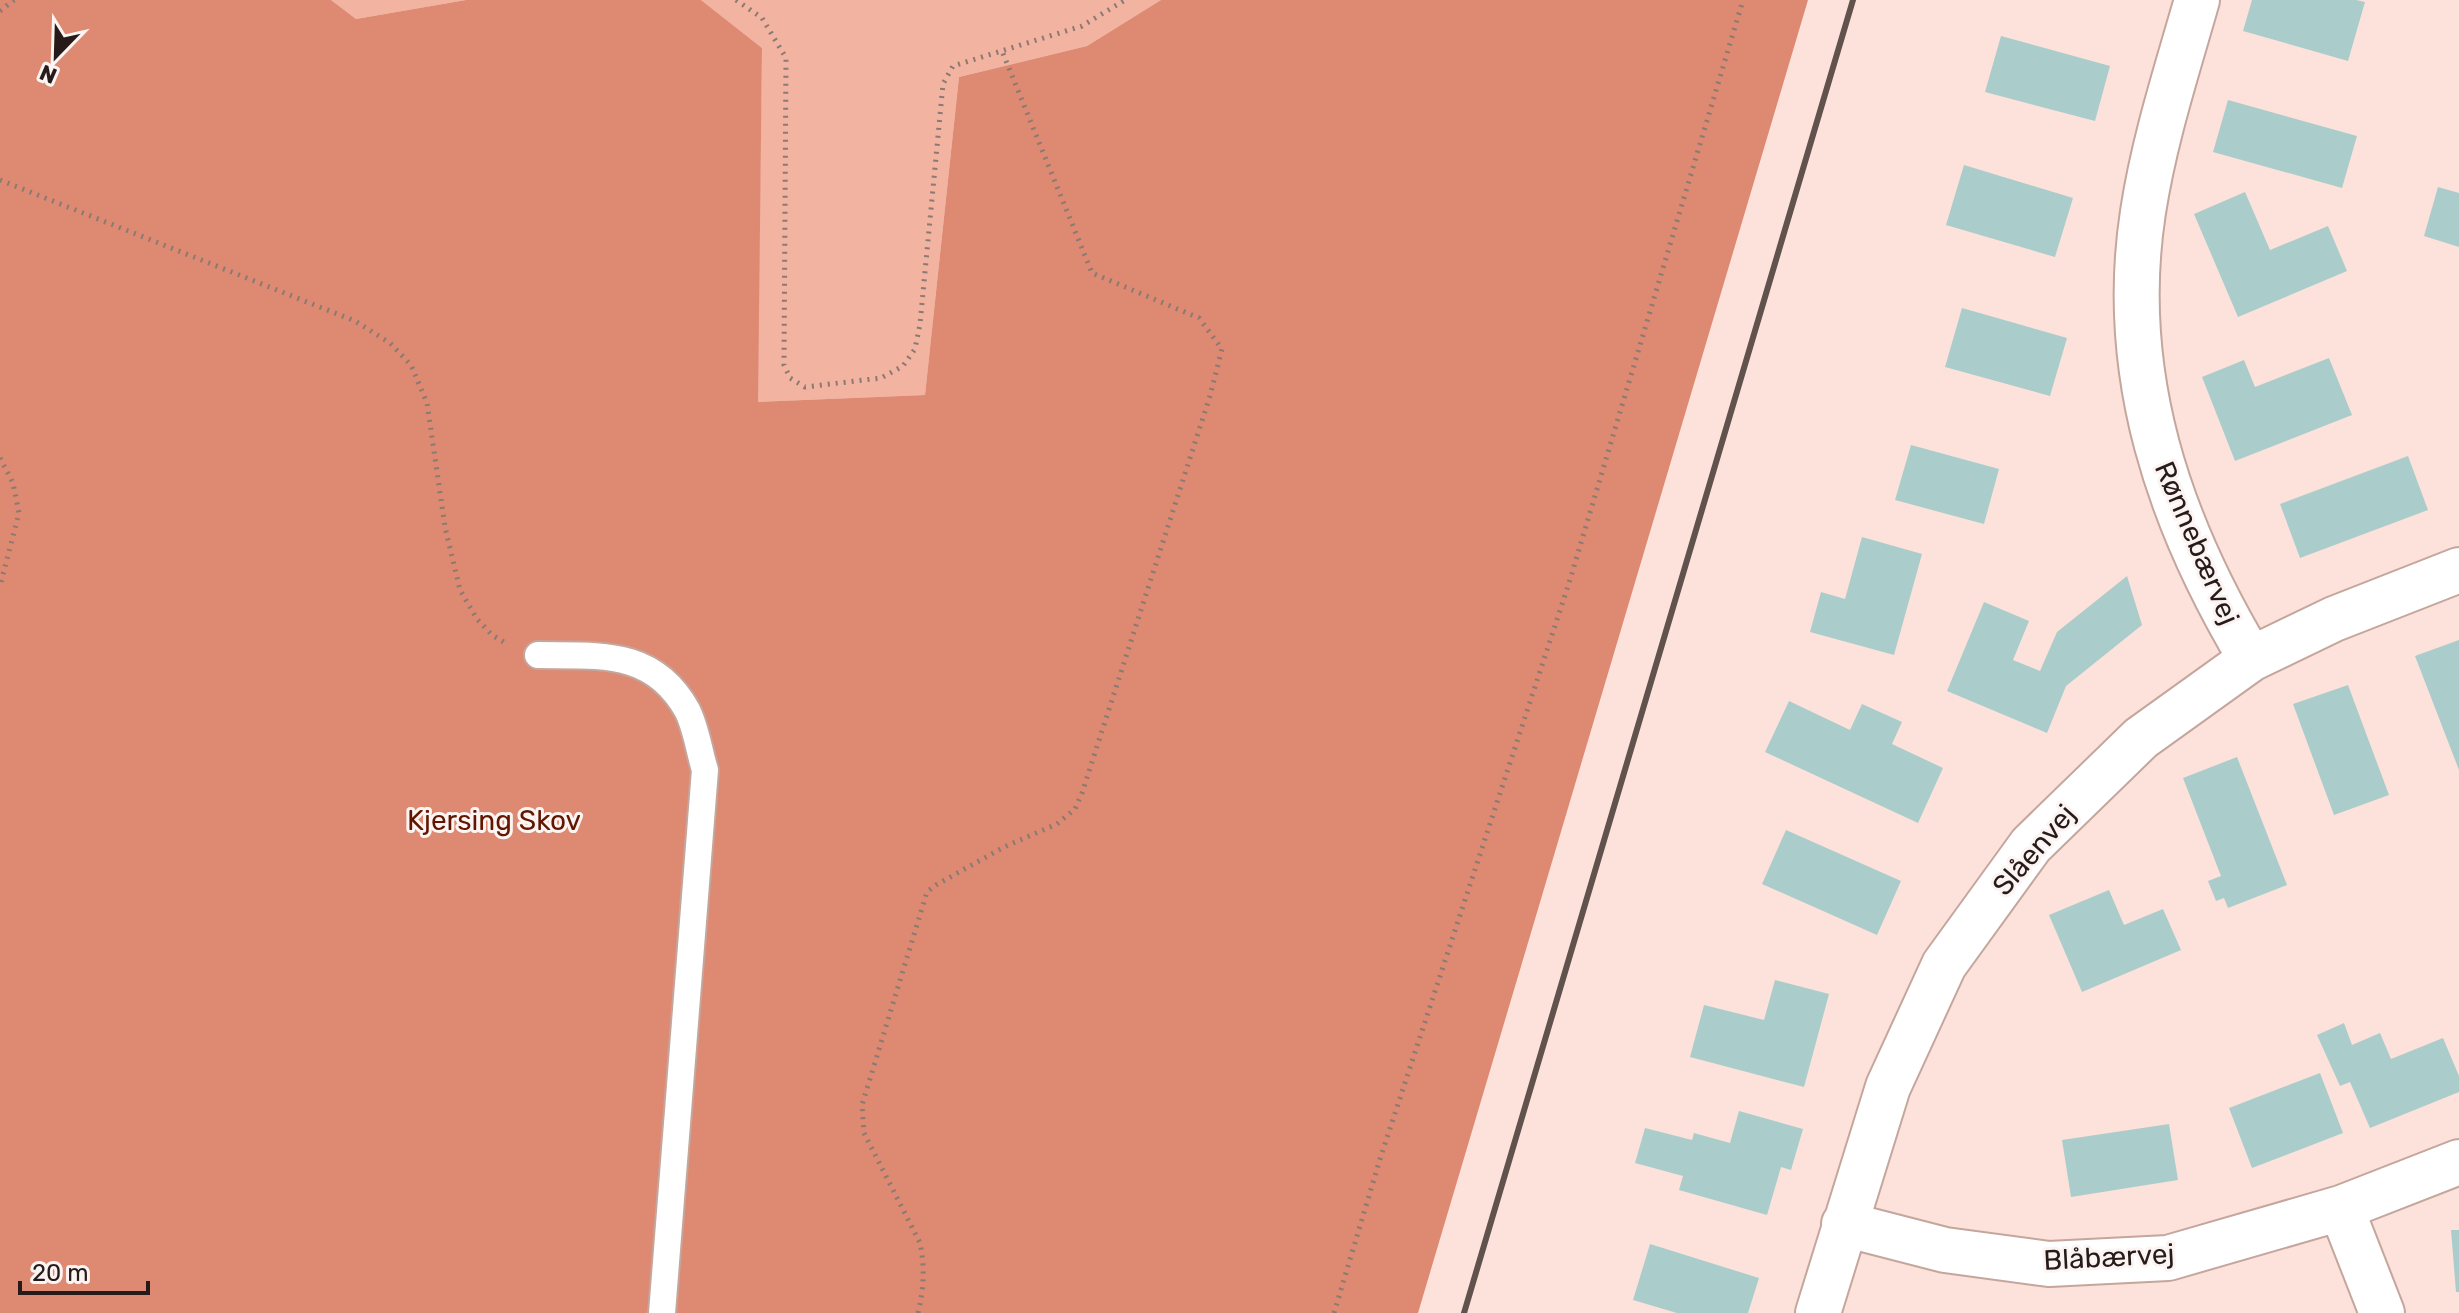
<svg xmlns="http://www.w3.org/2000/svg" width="2459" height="1313" font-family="Rubik,sans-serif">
  <rect width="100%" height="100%" fill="#fce2db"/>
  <!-- green -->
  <path fill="#f2b3a1" d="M331,0H466L356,19Z
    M701,0H1161L1087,46L959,77L925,395L757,402L762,48Z"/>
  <!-- forest -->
  <path fill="#de8971" d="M0,0H331L356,19L466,0H701L762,48L758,402L925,395L959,77L1087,46L1161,0H1808L1418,1313H0Z"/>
  <!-- building -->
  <path fill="#aacdcb" d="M2252,0H2356L2365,2L2348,61L2243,31Z
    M2001,36L2110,66L2095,121L1985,92Z
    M2228,100L2357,136L2342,188L2213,152Z
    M1964,165L2073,198L2055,257L1946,225Z
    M2438,187L2459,193V247L2424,236Z
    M2245,192L2270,250L2328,226L2347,271L2238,317L2194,214Z
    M1962,308L2067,338L2050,396L1945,367Z
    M2329,358L2352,415L2235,461L2202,377L2244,360L2255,387Z
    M1911,445L1999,469L1984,524L1895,500Z
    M2408,456L2428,510L2300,558L2280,504Z
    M1862,537L1922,554L1894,655L1810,632L1821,592L1845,599Z
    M2127,576L2142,625L2066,686L2047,733L1947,691L1984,602L2029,621L2013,660L2040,671L2057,632Z
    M2459,640V770L2415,656Z
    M2348,685L2389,795L2334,815L2293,704Z
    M1789,701L1850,730L1862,704L1902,722L1892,744L1943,768L1918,823L1765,752Z
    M2237,757L2287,885L2228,908L2224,898L2216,901L2208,881L2221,876L2183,778Z
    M1786,830L1901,881L1877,935L1762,884Z
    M2109,890L2124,925L2163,909L2181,950L2082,992L2049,915Z
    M1775,980L1829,994L1804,1087L1690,1057L1704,1005L1764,1020Z
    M2344,1023L2352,1045L2380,1033L2391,1059L2443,1038L2459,1076V1092L2370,1128L2350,1082L2340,1086L2317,1035Z
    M2320,1073L2343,1133L2252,1168L2229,1108Z
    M1739,1111L1803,1129L1791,1170L1781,1167L1767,1215L1679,1190L1683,1176L1635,1163L1645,1128L1692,1140L1694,1133L1730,1143Z
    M2169,1124L2178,1180L2071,1197L2062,1140Z
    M2451,1230H2459V1292H2456Z
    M1650,1244L1759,1278L1748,1313H1677L1633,1300Z"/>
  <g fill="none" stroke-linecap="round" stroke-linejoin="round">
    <defs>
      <path id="service" d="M538,655C599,656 653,649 687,710C696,727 699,751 705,770L662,1313"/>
      <path id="minor" d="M2197,0C2177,70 2154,140 2143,212C2118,374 2169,522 2251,659
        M2341,1208L2382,1313
        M1844,1224L1945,1250L2049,1264L2168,1258L2341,1208L2459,1162
        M1818,1313L1888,1087L1944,965L2031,845L2141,738L2251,659L2334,619L2459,570"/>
    </defs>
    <!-- service casing -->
    <use href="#service" stroke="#c4a69d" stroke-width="30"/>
    <!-- minor casing -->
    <use href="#minor" stroke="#c4a69d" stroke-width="48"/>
    <!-- path -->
    <path stroke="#8b7974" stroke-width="5" stroke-dasharray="2 6" stroke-linecap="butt" d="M736,0L762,18L786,58L784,365L790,378L805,387L881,378L903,366L915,349L920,324L943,84L953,66L1082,26L1125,0
      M0,11L14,0
      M0,180L355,321L390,343L411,365L427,403L445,527L460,590L477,619L492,635L507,644
      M0,458L13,483L19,513L0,586
      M918,1313C924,1289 925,1267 920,1243L864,1133L862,1105L927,892L936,885L1004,847L1057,824L1075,809L1082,793L1210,396L1222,349L1199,318L1092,273L1002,51
      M1334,1313L1380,1159L1569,583L1743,0"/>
    <!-- service -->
    <use href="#service" stroke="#fff" stroke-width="26"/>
    <!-- minor -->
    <use href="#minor" stroke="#fff" stroke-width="44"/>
    <!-- rail -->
    <path stroke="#61524e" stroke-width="6" d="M1464,1313L1853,0"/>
  </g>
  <g text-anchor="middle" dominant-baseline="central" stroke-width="6" stroke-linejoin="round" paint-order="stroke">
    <!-- street labels -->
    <g font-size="28" fill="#261b18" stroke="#fbf4f2">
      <text transform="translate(2197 543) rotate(67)">Rønnebærvej</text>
      <text transform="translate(2034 850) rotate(-49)">Slåenvej</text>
      <text transform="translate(2109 1257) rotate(-3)">Blåbærvej</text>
    </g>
    <!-- park labels -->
    <g font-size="28" fill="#611600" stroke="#fbf4f2">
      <text x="494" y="820">Kjersing Skov</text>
    </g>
  </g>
  <!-- north arrow -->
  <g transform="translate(56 56) rotate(203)" stroke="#fbf4f2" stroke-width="6" paint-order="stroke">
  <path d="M0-6L14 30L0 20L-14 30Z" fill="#261b18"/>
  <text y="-12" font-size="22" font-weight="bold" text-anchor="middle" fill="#261b18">N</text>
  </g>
  <!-- scale -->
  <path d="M20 1281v12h128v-12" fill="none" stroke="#261b18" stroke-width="4"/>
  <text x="32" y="1281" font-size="24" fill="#261b18" stroke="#fbf4f2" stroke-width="6" paint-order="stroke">20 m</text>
</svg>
